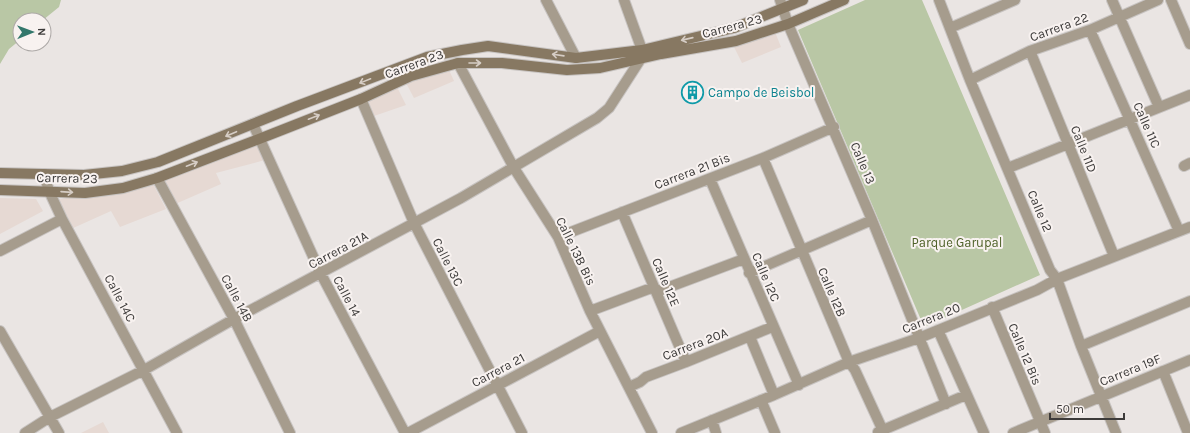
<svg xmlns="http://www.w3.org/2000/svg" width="1190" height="433" font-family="Karla,sans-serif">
  <rect width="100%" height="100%" fill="#eae5e3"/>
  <!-- built -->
  <path fill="#e6d9d3" d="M775,32L781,47L742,63L734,47Z
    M449,70L454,81L414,98L406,83Z
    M397,87L406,105L374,116L367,99Z
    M256,142L265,160L216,173L221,184L173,205L159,178Z
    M152,182L166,209L120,227L111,211L71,229L56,200Z
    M0,198L36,199L43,211L0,234Z
    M103,422L109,433H81Z"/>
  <!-- green -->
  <path fill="#b9c7a5" d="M0,0H61L59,7L43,20H20V40L9,49L0,64Z
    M865,0H922L1040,275L924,327L798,30Z"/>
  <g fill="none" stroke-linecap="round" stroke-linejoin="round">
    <defs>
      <path id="street" d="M546,0L576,58
        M624,0L642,50
        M780,0L788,24L872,220L946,404
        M939,0L970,80L1050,270L1057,279L1081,346L1116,433
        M1112,0L1159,107
        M1171,0L1190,44
        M950,28L1015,0
        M1090,30L1179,231
        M1030,51L1114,256
        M458,63L514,168L558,237L590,311L652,433
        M970,80L1030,51L1090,30L1158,0
        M361,99L414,223L522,433
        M253,124L321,274L405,433
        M763,158L849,362L855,370L884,433
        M1184,166L1190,163
        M1008,168L1190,95
        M44,174L49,191L62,219L177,433
        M157,178L234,319L290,433
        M710,179L799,385
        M622,212L686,362
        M558,237L763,158L834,127
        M0,251L62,219
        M749,273L872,220
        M656,292L744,259
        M992,307L1045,433
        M590,311L654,287
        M938,330L984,433
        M0,331L59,433
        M750,337L774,395
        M1081,346L1190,301
        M1163,371L1188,433
        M629,387L640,382L646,377L686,362L772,327
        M761,400L775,433
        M712,420L716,433
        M878,432L966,395
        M25,433L50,417L144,370L234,319L461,198L597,118L609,108L640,60
        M408,433L600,331
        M681,433L774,395L849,362L919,338L1037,290L1057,279L1190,227
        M1013,433L1190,360"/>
      <path id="secondary" d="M0,173L84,175L122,171L158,162L297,106L427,57L462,50L488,46L576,58L642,50L734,28L803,0
        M0,190L85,193L123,188L157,178L259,139L361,99L411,76L458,63H502L567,70L600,68L661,54L736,41L788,24L844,0"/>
    </defs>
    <!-- street casing -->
    <use href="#street" stroke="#c7c3c1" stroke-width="12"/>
    <!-- secondary casing -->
    <use href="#secondary" stroke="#c7c3c1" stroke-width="12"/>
    <!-- street -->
    <use href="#street" stroke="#a69c8d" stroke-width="10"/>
    <!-- secondary -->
    <use href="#secondary" stroke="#877862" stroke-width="10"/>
  </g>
  <!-- one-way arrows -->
  <defs><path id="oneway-shaft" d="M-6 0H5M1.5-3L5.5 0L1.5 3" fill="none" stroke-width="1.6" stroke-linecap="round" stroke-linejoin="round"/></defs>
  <g stroke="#d6cdc5">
    <use href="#oneway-shaft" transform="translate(687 39) rotate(167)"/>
    <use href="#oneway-shaft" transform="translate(558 55) rotate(-172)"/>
    <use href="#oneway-shaft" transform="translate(475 63)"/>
    <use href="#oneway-shaft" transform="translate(365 81) rotate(158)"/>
    <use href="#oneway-shaft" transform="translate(314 117) rotate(-21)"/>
    <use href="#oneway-shaft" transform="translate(231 134) rotate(157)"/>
    <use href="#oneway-shaft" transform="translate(192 164) rotate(-21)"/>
    <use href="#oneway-shaft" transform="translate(67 192) rotate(4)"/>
  </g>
  <!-- icons -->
  <defs>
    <symbol id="building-ring" viewBox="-11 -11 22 22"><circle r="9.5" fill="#f8f2f0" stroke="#0f9aa8" stroke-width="1.5"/><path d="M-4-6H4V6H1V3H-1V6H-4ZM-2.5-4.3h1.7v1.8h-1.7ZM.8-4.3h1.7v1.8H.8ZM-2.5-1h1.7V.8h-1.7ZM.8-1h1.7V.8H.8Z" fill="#0f9aa8"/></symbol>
  </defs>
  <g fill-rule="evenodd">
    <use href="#building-ring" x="680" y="80" width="25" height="25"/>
  </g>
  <g text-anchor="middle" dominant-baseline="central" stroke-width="4" stroke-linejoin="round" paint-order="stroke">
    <!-- street labels -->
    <g font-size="13" fill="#3d3b3a" stroke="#f8f2f0">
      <text transform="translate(732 26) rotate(-15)">Carrera 23</text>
      <text transform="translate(1059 27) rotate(-20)">Carrera 22</text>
      <text transform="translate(414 64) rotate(-20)">Carrera 23</text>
      <text transform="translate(1147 125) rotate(66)">Calle 11C</text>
      <text transform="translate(1084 149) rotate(68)">Calle 11D</text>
      <text transform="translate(863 163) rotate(67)">Calle 13</text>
      <text transform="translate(692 171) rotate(-21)">Carrera 21 Bis</text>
      <text transform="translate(67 178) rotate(1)">Carrera 23</text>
      <text transform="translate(1040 211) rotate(67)">Calle 12</text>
      <text transform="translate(338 250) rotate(-28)">Carrera 21A</text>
      <text transform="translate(576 251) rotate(64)">Calle 13B Bis</text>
      <text transform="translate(448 262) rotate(63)">Calle 13C</text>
      <text transform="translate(766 277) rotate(67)">Calle 12C</text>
      <text transform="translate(666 282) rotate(67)">Calle 12E</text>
      <text transform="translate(832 292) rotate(67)">Calle 12B</text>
      <text transform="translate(347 296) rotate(62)">Calle 14</text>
      <text transform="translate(120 298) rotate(62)">Calle 14C</text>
      <text transform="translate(237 298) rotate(62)">Calle 14B</text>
      <text transform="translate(931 318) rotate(-22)">Carrera 20</text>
      <text transform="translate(695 344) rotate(-21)">Carrera 20A</text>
      <text transform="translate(1025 354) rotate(67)">Calle 12 Bis</text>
      <text transform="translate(498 370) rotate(-28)">Carrera 21</text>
      <text transform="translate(1130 370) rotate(-22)">Carrera 19F</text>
    </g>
    <!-- culture labels -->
    <g font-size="13" fill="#0d838f" stroke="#f8f2f0" text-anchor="start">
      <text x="708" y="92">Campo de Beisbol</text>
    </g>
    <!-- park labels -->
    <g font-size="13" fill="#4d6027" stroke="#f8f2f0">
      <text x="957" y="242">Parque Garupal</text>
    </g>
  </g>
  <!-- north arrow -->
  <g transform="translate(32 32) rotate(89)"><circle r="19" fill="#f8f2f0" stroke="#ada9a7"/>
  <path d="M0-3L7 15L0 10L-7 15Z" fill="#32776b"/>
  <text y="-6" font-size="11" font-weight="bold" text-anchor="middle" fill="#3d3b3a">N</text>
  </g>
  <!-- scale -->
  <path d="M1050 413v6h74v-6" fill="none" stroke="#3d3b3a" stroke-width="2"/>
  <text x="1056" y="413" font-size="12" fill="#3d3b3a" stroke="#f8f2f0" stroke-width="3" paint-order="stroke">50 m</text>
</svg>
